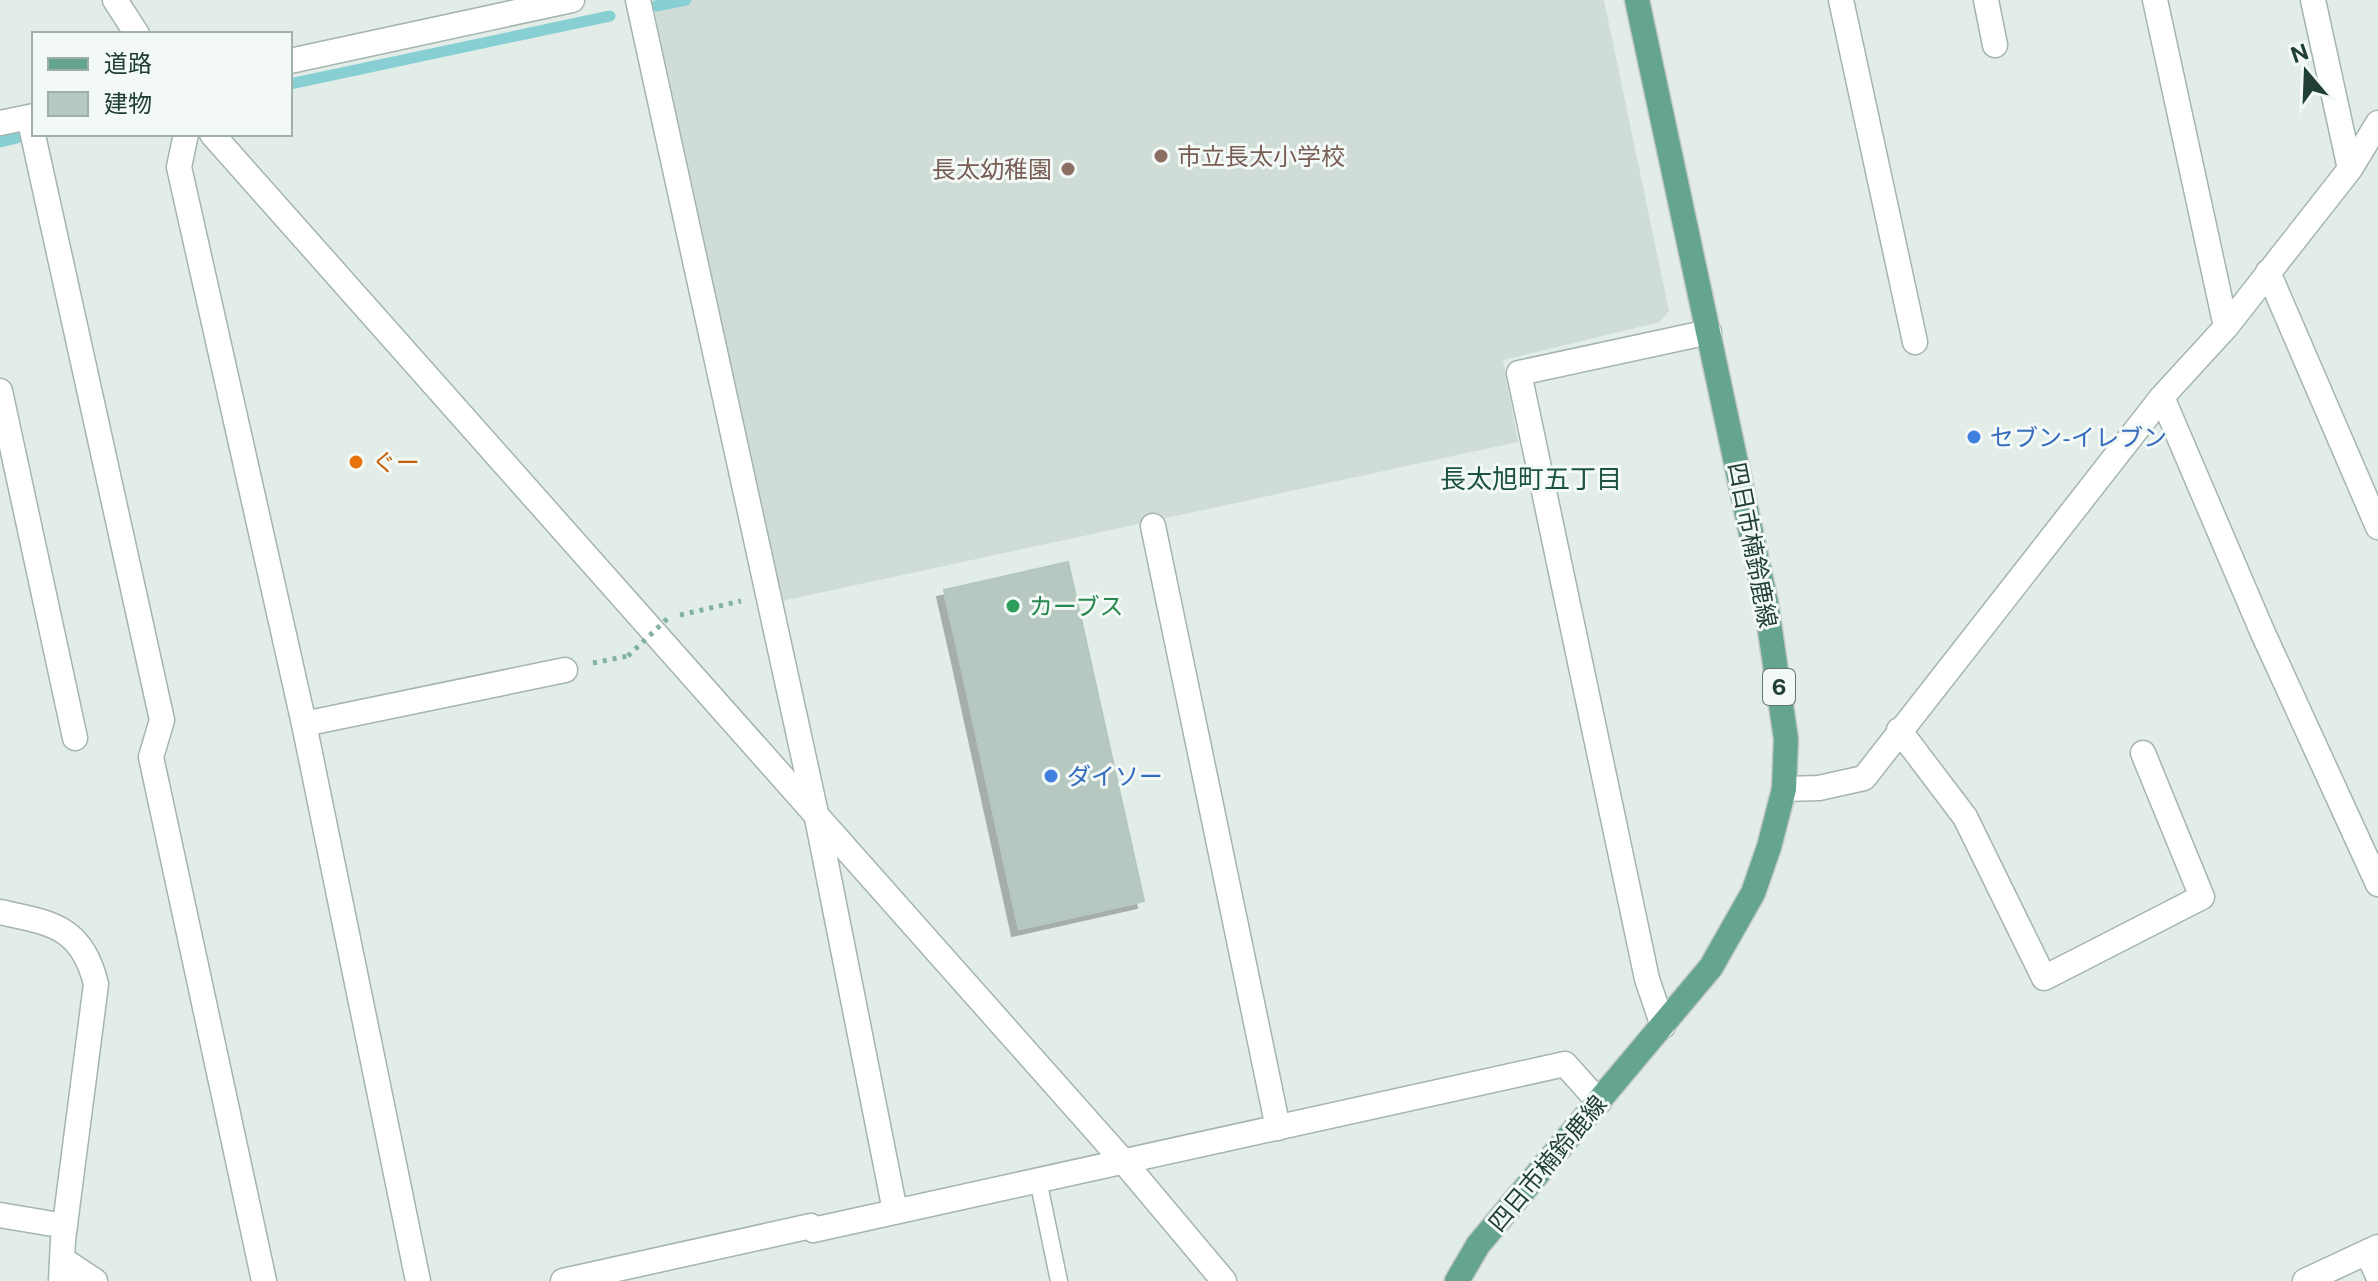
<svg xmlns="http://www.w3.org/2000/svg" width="2378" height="1281" font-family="'Public Sans','Noto Sans JP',sans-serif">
  <defs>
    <filter id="shadow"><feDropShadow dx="-7" dy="7" stdDeviation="0" flood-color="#0004"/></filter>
  </defs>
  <rect width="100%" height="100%" fill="#e2ede7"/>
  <!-- built -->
  <path fill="#d0ddd6" d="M652,0H1604L1669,311L1660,322L1503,360L1518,442L782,601Z"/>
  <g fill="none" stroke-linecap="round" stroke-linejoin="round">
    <!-- stream -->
    <path stroke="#88cfd4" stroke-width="11" d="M656,6L686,0
      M290,84L610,16
      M0,142L17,138"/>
  </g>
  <!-- building -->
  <path fill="#b7c8c0" stroke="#b4c7be" stroke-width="2" filter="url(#shadow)" d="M1068,562L1082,623L958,651L944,590Z
    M1082,623L1144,901L1019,929L958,651Z"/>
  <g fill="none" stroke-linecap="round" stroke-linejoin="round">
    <defs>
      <path id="service" d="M1038,1180L1059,1281"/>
      <path id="minor" d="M638,0L817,818L895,1211
        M1841,0L1915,342
        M1986,0L1995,45
        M2155,0L2226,327
        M2313,0L2350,169
        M290,61L572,0
        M29,117L162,720L151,757L264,1281
        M0,123L34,116
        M186,134L179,167L304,724L418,1281
        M2268,272L2378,527
        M0,391L75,738
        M2162,397L2262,631L2378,884
        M1153,526L1278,1128
        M304,724L565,670
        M1899,730L1965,817L2044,978L2202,897L2143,753
        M1784,789L1819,788L1864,778L2162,397L2226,327L2350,169L2378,123
        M0,912C51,923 82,926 96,984L63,1240L61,1281
        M1663,1026L1647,979L1519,373L1709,332
        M0,1215L65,1226
        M2367,1252L2378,1276
        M65,1261L95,1281
        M563,1281L811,1226L813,1230L1565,1064L1599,1102
        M2305,1281L2378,1247"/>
      <path id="tertiary" d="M115,0L137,34
        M212,134L1124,1162L1224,1281"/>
      <path id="primary" d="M1457,1281L1478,1245L1711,967L1753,893L1769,847L1784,789L1786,739L1766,603L1637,0"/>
    </defs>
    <!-- service casing -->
    <use href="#service" stroke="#a4b5ae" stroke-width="19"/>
    <!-- minor casing -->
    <use href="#minor" stroke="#a4b5ae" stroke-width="27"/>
    <!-- tertiary casing -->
    <use href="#tertiary" stroke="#a4b5ae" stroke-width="27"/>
    <!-- primary casing -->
    <use href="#primary" stroke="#c1c9c6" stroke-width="27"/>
    <!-- path -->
    <path stroke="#81b29f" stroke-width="5" stroke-dasharray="4 6" stroke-linecap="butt" d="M680,615L741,601
      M593,663L628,656"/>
    <!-- service -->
    <use href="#service" stroke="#fff" stroke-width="16"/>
    <!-- minor -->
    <use href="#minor" stroke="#fff" stroke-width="24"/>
    <!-- tertiary -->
    <use href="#tertiary" stroke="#fff" stroke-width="24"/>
    <!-- primary -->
    <use href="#primary" stroke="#65a58f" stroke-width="24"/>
    <!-- path-bridge -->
    <path stroke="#81b29f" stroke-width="5" stroke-dasharray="4 6" stroke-linecap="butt" d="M628,656L668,618"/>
  </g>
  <!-- markers -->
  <g fill="#8d6e63" stroke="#f3f9f6" stroke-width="3">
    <circle cx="1161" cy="156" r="8"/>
    <circle cx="1068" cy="169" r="8"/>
  </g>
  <g fill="#3f7fe0" stroke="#f3f9f6" stroke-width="3">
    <circle cx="1974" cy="437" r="8"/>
    <circle cx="1051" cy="776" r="8"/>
  </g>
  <circle fill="#e8710a" stroke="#f3f9f6" stroke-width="3" cx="356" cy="462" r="8"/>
  <circle fill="#2e9e5b" stroke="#f3f9f6" stroke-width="3" cx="1013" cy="606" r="8"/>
  <g text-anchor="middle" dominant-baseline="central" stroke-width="6" stroke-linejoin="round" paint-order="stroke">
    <!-- shield labels -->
    <rect fill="#f3f9f6" stroke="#60776f" stroke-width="2" x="1763" y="669" width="32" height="36" rx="6"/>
    <g font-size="22" font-weight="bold" fill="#213f35">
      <text x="1779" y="687">6</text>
    </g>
    <!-- education labels -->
    <g font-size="24" fill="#785e54" stroke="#f3f9f6" text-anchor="start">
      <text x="1177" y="156">市立長太小学校</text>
      <text x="1052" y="169" text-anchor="end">長太幼稚園</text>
    </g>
    <!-- shop labels -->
    <g font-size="24" fill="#366cbe" stroke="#f3f9f6" text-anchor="start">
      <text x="1990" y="437">セブン-イレブン</text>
      <text x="1067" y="776">ダイソー</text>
    </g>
    <!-- food labels -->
    <g font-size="24" fill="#c56008" stroke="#f3f9f6" text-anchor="start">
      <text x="372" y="462">ぐー</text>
    </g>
    <!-- street labels -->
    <g font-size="24" fill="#213f35" stroke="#f3f9f6">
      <text transform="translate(1753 545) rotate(79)">四日市楠鈴鹿線</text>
      <text transform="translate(1547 1163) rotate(-50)">四日市楠鈴鹿線</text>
    </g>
    <!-- leisure labels -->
    <g font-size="24" fill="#27864d" stroke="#f3f9f6" text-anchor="start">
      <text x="1029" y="606">カーブス</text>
    </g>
    <!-- neighbourhood labels -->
    <g font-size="26" fill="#1c5240" stroke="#f3f9f6">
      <text x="1531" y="478">長太旭町五丁目</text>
    </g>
  </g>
  <!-- legend -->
  <rect x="32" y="32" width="260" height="104" fill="#f3f9f6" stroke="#9fafa9" stroke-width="2"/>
  <rect x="48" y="58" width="40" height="12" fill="#65a58f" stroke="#9fafa9" stroke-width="2"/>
  <text x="104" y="72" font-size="24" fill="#213f35">道路</text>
  <rect x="48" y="92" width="40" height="24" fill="#b7c8c0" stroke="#9fafa9" stroke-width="2"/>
  <text x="104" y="112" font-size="24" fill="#213f35">建物</text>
  <!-- north arrow -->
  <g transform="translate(2306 72) rotate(341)" stroke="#f3f9f6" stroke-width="6" paint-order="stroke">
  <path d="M0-6L14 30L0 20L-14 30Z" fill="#213f35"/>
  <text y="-12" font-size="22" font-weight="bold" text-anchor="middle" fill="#213f35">N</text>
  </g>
</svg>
